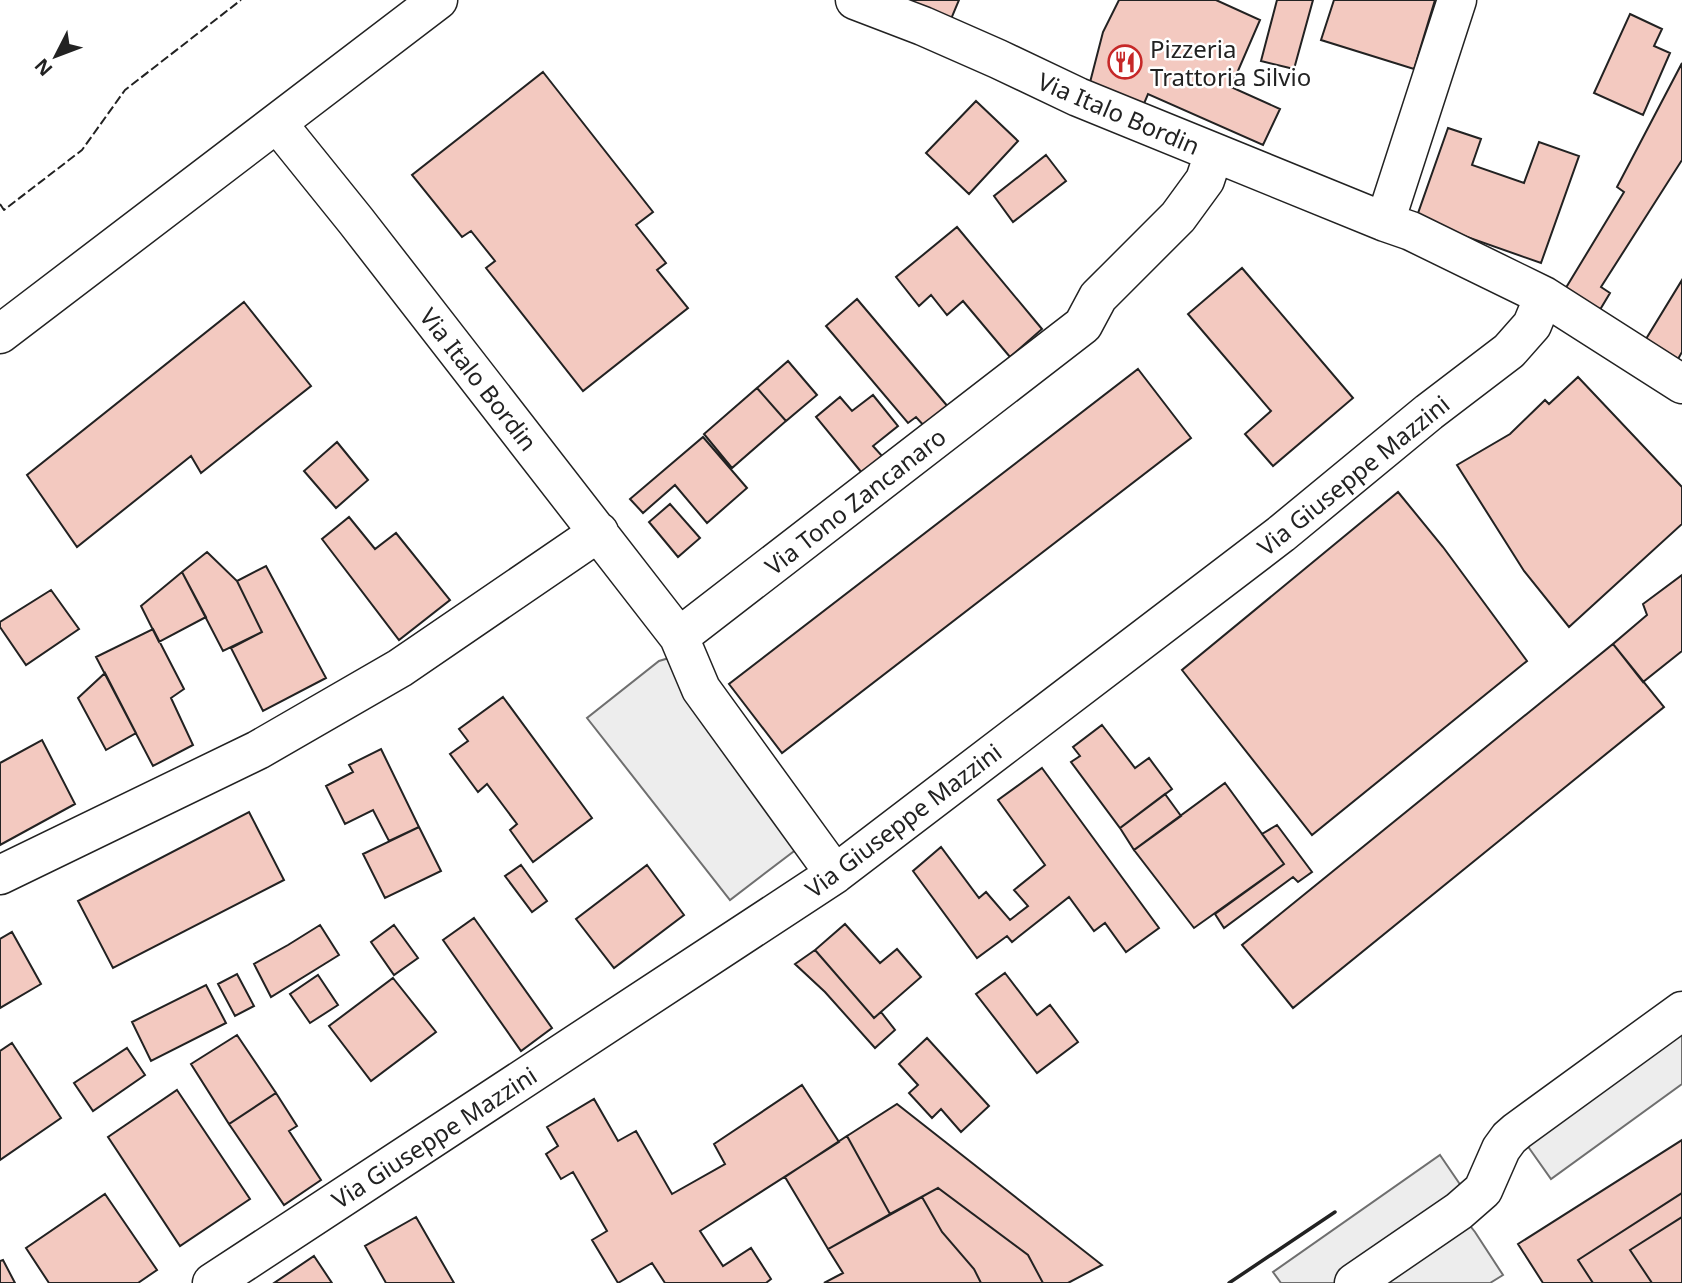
<svg xmlns="http://www.w3.org/2000/svg" width="1682" height="1283" font-family="'Noto Sans',sans-serif">
  <rect width="100%" height="100%" fill="#fff"/>
  <!-- parking -->
  <path fill="#ededed" stroke="#6f6f6f" stroke-width="2" d="M686,653L810,839L730,900L587,718L659,661Z
    M1682,1011V1084L1551,1179L1517,1131Z
    M1440,1155L1472,1202L1459,1212L1475,1232L1503,1275L1490,1283H1281L1273,1272Z"/>
  <!-- building -->
  <path fill="#f3c9c0" stroke="#222" stroke-width="2" d="M877,0H959L946,31Z
    M1119,0H1216L1260,20L1231,87L1280,109L1263,145L1148,94L1138,118L1087,94L1103,32Z
    M1277,0H1313L1294,69L1261,61Z
    M1334,0H1435L1414,69L1321,40Z
    M1630,14L1662,29L1654,46L1670,53L1643,115L1594,93Z
    M1682,63V160L1601,287L1610,293L1598,313L1564,291L1624,192L1617,187Z
    M543,72L653,212L636,225L666,263L657,270L688,308L583,391L486,268L495,261L471,231L462,237L412,175Z
    M976,101L1018,141L969,194L926,153Z
    M1448,128L1481,139L1472,165L1524,183L1539,142L1579,156L1541,263L1416,219Z
    M1046,155L1066,181L1013,222L994,196Z
    M957,227L1042,329L1010,357L963,301L947,315L931,295L919,306L896,277Z
    M1242,268L1353,398L1273,466L1245,434L1271,411L1188,314Z
    M1682,280V352L1678,359L1646,339Z
    M857,299L949,408L926,428L916,417L908,423L826,326Z
    M244,302L311,386L201,473L191,456L77,547L27,475Z
    M788,361L817,395L786,421L757,388Z
    M1138,369L1191,438L782,753L729,684Z
    M1578,377L1682,487V524L1569,627L1524,571L1457,465L1510,434L1545,400L1549,404Z
    M757,388L786,421L732,468L704,434Z
    M873,395L898,426L873,446L883,457L862,473L816,417L840,397L852,411Z
    M703,437L747,488L707,523L675,485L643,513L630,499Z
    M337,442L368,480L336,508L304,471Z
    M1398,492L1443,547L1527,661L1312,835L1182,670Z
    M670,504L700,538L678,557L649,522Z
    M349,517L375,549L396,533L450,600L399,640L322,539Z
    M207,552L237,581L262,632L223,651L182,572Z
    M266,566L326,678L263,711L231,648L262,632L237,581Z
    M182,572L206,617L159,642L141,606Z
    M1682,575V651L1643,682L1613,644L1647,615L1643,604Z
    M51,590L79,629L26,665L0,627V622Z
    M153,629L184,689L171,698L193,745L153,766L96,657Z
    M1613,644L1664,707L1293,1008L1242,945Z
    M105,673L136,733L106,750L78,698Z
    M503,697L592,818L533,862L510,830L517,824L487,784L478,792L450,754L468,741L459,729Z
    M1102,725L1135,768L1149,758L1172,789L1120,828L1071,762L1080,756L1073,747Z
    M42,740L75,804L0,845V763Z
    M381,749L419,827L389,841L373,810L345,824L326,786L353,772L349,765Z
    M1042,768L1159,928L1126,952L1105,923L1094,931L1069,897L1012,942L1007,936L977,958L913,871L941,847L979,898L986,892L1010,920L1028,906L1014,890L1045,865L998,800Z
    M1225,783L1284,864L1194,928L1134,850Z
    M1165,794L1181,816L1134,850L1120,828Z
    M249,812L284,880L113,968L78,901Z
    M1277,825L1312,872L1298,882L1293,877L1224,928L1215,914L1284,864L1262,834Z
    M419,827L441,871L385,898L363,854Z
    M521,865L547,901L532,912L505,876Z
    M647,865L684,915L614,968L576,919Z
    M474,918L552,1028L521,1051L443,940Z
    M845,924L880,963L897,949L921,977L874,1018L815,950Z
    M320,925L339,955L271,997L254,964L288,945Z
    M394,925L418,958L394,975L371,942Z
    M12,932L41,984L0,1008V939Z
    M815,950L874,1018L881,1012L895,1030L875,1048L825,992L795,964Z
    M1005,973L1037,1015L1050,1005L1078,1042L1037,1073L976,994Z
    M237,974L254,1006L235,1016L218,984Z
    M318,975L338,1005L310,1023L290,994Z
    M393,978L436,1032L371,1081L329,1026Z
    M206,985L226,1023L151,1061L132,1022Z
    M237,1035L276,1093L229,1124L191,1064Z
    M927,1038L989,1106L961,1132L941,1109L932,1118L909,1093L918,1085L899,1064Z
    M12,1043L61,1118L0,1160V1051Z
    M127,1048L145,1075L93,1111L74,1083Z
    M802,1085L839,1142L700,1231L723,1266L751,1248L771,1279L766,1283H665L652,1263L618,1283L592,1240L607,1231L573,1172L561,1179L546,1154L558,1146L547,1127L594,1099L618,1141L636,1131L672,1194L725,1164L714,1144Z
    M177,1090L250,1199L180,1246L108,1137Z
    M276,1093L297,1126L289,1131L321,1180L284,1205L229,1124Z
    M897,1104L1102,1265L1068,1283H1043L1028,1255L938,1188L890,1214L847,1136Z
    M847,1136L890,1214L828,1249L785,1177Z
    M1682,1140V1193L1578,1260L1593,1283H1543L1518,1244Z
    M938,1188L1028,1255L1043,1283H981L974,1269L942,1232L922,1197Z
    M1682,1193V1217L1630,1250L1652,1283H1593L1578,1260Z
    M105,1194L157,1270L138,1283H49L26,1248Z
    M922,1197L942,1232L974,1269L981,1283H824L843,1273L828,1249Z
    M416,1217L454,1283H386L365,1246Z
    M1682,1217V1283H1652L1630,1250Z
    M314,1256L332,1283H274Z
    M3,1260L15,1283H0V1261Z"/>
  <g fill="none" stroke-linecap="round" stroke-linejoin="round">
    <defs>
      <path id="street" d="M855,0L923,26L998,59L1078,97L1385,222L1411,231L1544,296L1682,384
        M277,123L356,221L679,637L701,689L835,874
        M1385,222L1457,0
        M0,334L438,0
        M679,637L1083,325L1098,297L1178,217L1205,180L1214,153
        M0,875L258,750L400,668L599,532
        M212,1283L835,874L1281,534L1429,412L1509,351L1532,325L1544,296
        M1354,1283L1459,1211L1483,1190L1501,1149L1509,1138L1517,1131L1682,1011"/>
    </defs>
    <!-- street casing -->
    <use href="#street" stroke="#222" stroke-width="41"/>
    <!-- street -->
    <use href="#street" stroke="#fff" stroke-width="38"/>
    <!-- fence -->
    <path stroke="#222" stroke-width="2" stroke-dasharray="9 3.5" stroke-linecap="butt" d="M0,204L4,210L82,150L125,90L241,0"/>
    <!-- wall -->
    <path stroke="#222" stroke-width="3.5" d="M1229,1283L1335,1212"/>
  </g>
  <!-- icons -->
  <defs>
    <symbol id="restaurant-ring" viewBox="-11 -11 22 22"><circle r="9.5" fill="#fff" stroke="#c62828" stroke-width="1.5"/><path d="M-5-6h1v4h1v-4h1v4h1v-4h1v5L-1.5 .5V6h-2V.5L-5-1ZM5-6V6H3V1.5H1.5Q1.5-4 5-6Z" fill="#c62828"/></symbol>
  </defs>
  <g fill-rule="evenodd">
    <use href="#restaurant-ring" x="1106" y="43" width="38" height="38"/>
  </g>
  <g text-anchor="middle" dominant-baseline="central" stroke-width="5" stroke-linejoin="round" paint-order="stroke">
    <!-- poi labels -->
    <g font-size="24" fill="#222" stroke="#fff" text-anchor="start">
      <text x="1150" y="48">Pizzeria<tspan x="1150" dy="28">Trattoria Silvio</tspan></text>
    </g>
    <!-- street labels -->
    <g font-size="24" fill="#222" stroke="#fff">
      <text transform="translate(1119 113) rotate(23)">Via Italo Bordin</text>
      <text transform="translate(479 379) rotate(52)">Via Italo Bordin</text>
      <text transform="translate(1353 475) rotate(-39)">Via Giuseppe Mazzini</text>
      <text transform="translate(855 501) rotate(-38)">Via Tono Zancanaro</text>
      <text transform="translate(903 820) rotate(-37)">Via Giuseppe Mazzini</text>
      <text transform="translate(434 1137) rotate(-33)">Via Giuseppe Mazzini</text>
    </g>
  </g>
  <!-- north arrow -->
  <g transform="translate(56 56) rotate(228)" stroke="#ffffff" stroke-width="5" paint-order="stroke">
  <path d="M0-5L12 26L0 18L-12 26Z" fill="#222222"/>
  <text y="-10" font-size="19" font-weight="bold" text-anchor="middle" fill="#222222">N</text>
  </g>
</svg>
